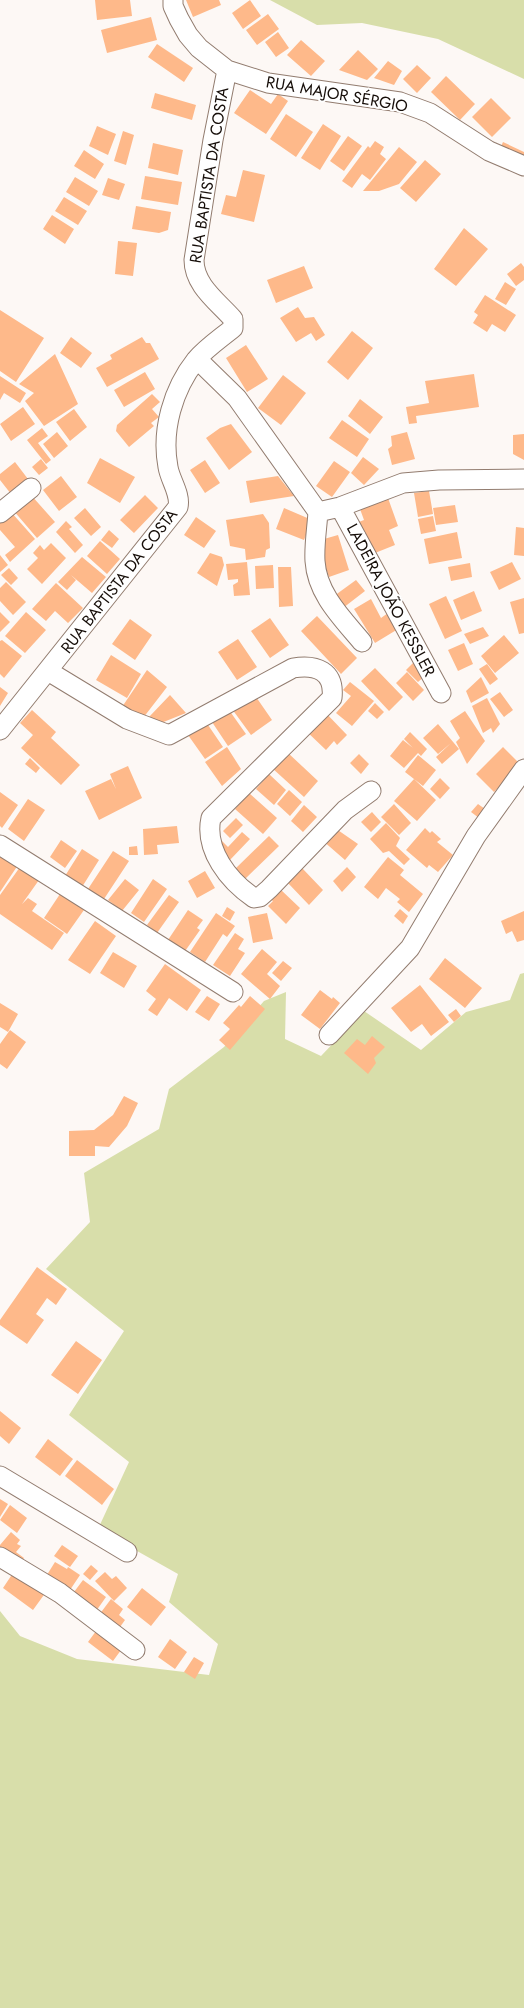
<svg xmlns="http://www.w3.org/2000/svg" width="524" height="2008" font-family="Jost,sans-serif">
  <rect width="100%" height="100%" fill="#fdf8f5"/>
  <!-- green -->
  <path fill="#d8deaa" d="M270,0H524V79L438,39L362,23L317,25Z
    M524,973V2008H0V1611L20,1636L77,1659L209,1675L218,1644L169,1602L178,1574L98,1529L129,1462L69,1415L124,1331L46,1269L90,1222L84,1173L159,1129L169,1089L224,1047L264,1001L286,992L285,1039L321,1056L364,1011L421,1050L466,1012L510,1000L520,974Z"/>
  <!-- building -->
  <path fill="#feb98a" d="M95,0H130L132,16L97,20Z
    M186,0H219L221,5L193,17Z
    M250,0L261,16L243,29L232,13Z
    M268,14L279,29L257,45L246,30Z
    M151,17L157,40L107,53L101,30Z
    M278,32L289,48L276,57L265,42Z
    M301,40L325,61L311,76L287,55Z
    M157,44L193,68L184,82L148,57Z
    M358,50L378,69L367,80L339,70Z
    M388,61L402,71L394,85L374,78Z
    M417,65L431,78L417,93L403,79Z
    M446,76L475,104L460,120L431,92Z
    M250,90L271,104L278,94L288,101L266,134L234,113Z
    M155,93L196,105L192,120L151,108Z
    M491,98L511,118L492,137L472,117Z
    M286,114L313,132L296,157L270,139Z
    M323,124L341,136L320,170L301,158Z
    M97,126L116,134L108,155L89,146Z
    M123,131L134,135L126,165L114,161Z
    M348,136L362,146L344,171L330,161Z
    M375,141L384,147L380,154L386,159L370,180L362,174L352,188L342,181L368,146L370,148Z
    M503,142L524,152V164L499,151Z
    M153,143L183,150L178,175L148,168Z
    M399,147L417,162L399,184L379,191H363Z
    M84,150L104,164L95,179L74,166Z
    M425,160L441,174L416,202L400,188Z
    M243,170L265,175L254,222L221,214L226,195L236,197Z
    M145,176L182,182L178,205L141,199Z
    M75,177L98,191L89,206L66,192Z
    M108,178L125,184L119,200L102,195Z
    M64,197L87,211L78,225L55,211Z
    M136,206L171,212L168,230L159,233L132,229Z
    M52,215L74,229L65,244L43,229Z
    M464,228L488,249L456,286L434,269Z
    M118,241L137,243L133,276L115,274Z
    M521,263L524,267V280L516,286L507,274Z
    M304,266L313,288L276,303L267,280Z
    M505,282L516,289L506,305L495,299Z
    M485,295L516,315L505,332L492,324L487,332L473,323L478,315L474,312Z
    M298,307L305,318L314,317L325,335L316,341L311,333L296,342L280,318Z
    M0,310L44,338L16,382L0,371Z
    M352,331L373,348L348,380L327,362Z
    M71,337L92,353L81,368L60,353Z
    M142,337L146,343H150L159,359L107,387L96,368L112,359L110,355Z
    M246,345L268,379L247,392L226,358Z
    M55,354L78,404L44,426L25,401L34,393L19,384Z
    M145,372L155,389L124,407L114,390Z
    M474,374L479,407L416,416L417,423L409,424L406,407L429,403L425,381Z
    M283,375L306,393L281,425L258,408Z
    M0,376L26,393L20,403L4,393L0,400Z
    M152,394L160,402L152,409L159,417L151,423L154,426L129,447L116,431L117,425Z
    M360,399L383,417L370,434L348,416Z
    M23,407L35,424L11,441L0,424Z
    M74,409L87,427L70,441L56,422Z
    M342,420L369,439L357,457L329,438Z
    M231,424L252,452L229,470L206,438L220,428Z
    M42,428L48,436L38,443L51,460L46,464L27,440Z
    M57,432L68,446L54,458L43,444Z
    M407,432L415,459L392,465L388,449L392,446L391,436Z
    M524,434V460L513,454V435Z
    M363,457L379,469L364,485L351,473Z
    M100,458L135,477L120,503L87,483Z
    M41,459L48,468L39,475L32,467Z
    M205,460L220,483L205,493L190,470Z
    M334,461L350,472L332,497L316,486Z
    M15,462L28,479L11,494L0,480V474Z
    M61,476L77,497L59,511L43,490Z
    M278,476L294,496L250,503L246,481Z
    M429,491L433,514L418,517L414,493Z
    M31,495L55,522L37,538L13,510Z
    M145,495L158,508L134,533L120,520Z
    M388,498L398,526L389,530L395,545L370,555L356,523L364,520L360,509Z
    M455,505L458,522L436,525L433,508Z
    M85,508L101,527L91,536L74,518Z
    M284,508L312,520L304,540L276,529Z
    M11,512L35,539L10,562L5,555L15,547L0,530V522Z
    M263,514L269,523L270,548L266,550L265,557L246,560L245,549L230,546L226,520Z
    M433,516L436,531L421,534L418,519Z
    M196,517L216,531L204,548L184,535Z
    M66,521L72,527L69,529L83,545L75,553L56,532Z
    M516,527L524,528V556L514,555Z
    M109,530L119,539L112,548L101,540Z
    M457,532L462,558L429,564L424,539Z
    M338,535L349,570L329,577L327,571L321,573L317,541Z
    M100,541L120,559L107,574L87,556Z
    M51,543L66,558L42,584L27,569L38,558L33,553L40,545L44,550Z
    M210,553L222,557L224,565L217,586L197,573Z
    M0,555L8,565L0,572Z
    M82,557L106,577L92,593L71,575L76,580L67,590L58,582Z
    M247,562L250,595L234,596L233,585L238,582V579L228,580L226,564Z
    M512,562L521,579L499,590L490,572Z
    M470,563L472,577L451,581L448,567Z
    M273,565L274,588L256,589L255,566Z
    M278,567H291L293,606L279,607Z
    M9,568L18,578L11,585L1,575Z
    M356,580L365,591L343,608L334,596Z
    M6,582L26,602L13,615L0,601V588Z
    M56,583L83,608L68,623L55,611L46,621L32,609Z
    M474,591L482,611L461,620L453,600Z
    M446,596L462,631L445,639L429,604Z
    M524,598V633L519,634L510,602Z
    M371,599L381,618L388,613L398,629L375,643L354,609Z
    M0,612L10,622L0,632Z
    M26,612L46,630L25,653L5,636Z
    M317,616L357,658L341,674L301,631Z
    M270,618L289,645L270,658L251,631Z
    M130,619L152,635L135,660L112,644Z
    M483,627L489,636L470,644L464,634Z
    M504,635L519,653L495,673L481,656Z
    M238,639L257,667L237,680L218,652Z
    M2,640L22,656L4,678L0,674V641Z
    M464,643L473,664L458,671L448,650Z
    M111,655L141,674L127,698L96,680Z
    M414,662L426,675L418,682L406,670Z
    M487,664L498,679L490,685L479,669Z
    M375,668L403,697L389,711L361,681Z
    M147,670L167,687L140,722L122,707Z
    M407,672L424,690L413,701L396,683Z
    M481,677L489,693L471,703L466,691Z
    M350,682L374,701L352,726L336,713L351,696L343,690Z
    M0,687L8,693L0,706Z
    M500,692L513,710L504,717L490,699Z
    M254,694L272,720L251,735L232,709Z
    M170,695L186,713L156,725L149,717Z
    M487,698L500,724L493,733L491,728L483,733L472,706Z
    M375,703L384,712L377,719L368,711Z
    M32,710L56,732L51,738L80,765L61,785L21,748L33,735L20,723Z
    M229,710L246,734L228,746L212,722Z
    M323,710L347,735L337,745L334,741L326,750L304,729Z
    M465,711L485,741L467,764L456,742L460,738L450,721Z
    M206,722L223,747L205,759L188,735Z
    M438,724L459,749L442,764L436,757L451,743L438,754L423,738Z
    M410,732L427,749L421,756L418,753L404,768L390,756L403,740L413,748L404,739Z
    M227,747L241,769L222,786L205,762Z
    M503,747L521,765L494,792L476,774Z
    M287,752L318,781L304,797L272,768Z
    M359,754L369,764L361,774L350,763Z
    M418,755L436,770L423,786L405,772Z
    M30,758L40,768L36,773L25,764Z
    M128,766L142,798L99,820L85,791L111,779L116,789L110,774Z
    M269,774L286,790L274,805L256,789Z
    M440,778L450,788L440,799L430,789Z
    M414,779L436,800L417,821L394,801Z
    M289,790L302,802L290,816L277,804Z
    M0,792L18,805L2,828L0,826Z
    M249,793L277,818L263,834L235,809Z
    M28,799L45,810L24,841L8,829Z
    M394,804L411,823L399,835L381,817Z
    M478,804L485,809L479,818L471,812Z
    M304,805L317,817L303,832L291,821Z
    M372,812L381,822L371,832L361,822Z
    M236,818L243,825L230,838L223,831Z
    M386,823L400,838L396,846L410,859L404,865L389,851L383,853L370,839Z
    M177,826L179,843L157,845L158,854L144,855L143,829Z
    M332,826L358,844L345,860L322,840Z
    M425,828L430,833L432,831L441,839L437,842L453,855L438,872L429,865L427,868L406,850Z
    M242,832L250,839L229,861L214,846L220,839L228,847Z
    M269,836L279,846L245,879L235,869Z
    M61,840L77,851L65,868L50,857Z
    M137,846L138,855H129V847Z
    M82,849L99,860L82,887L65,876Z
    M113,851L129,861L104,899L88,889Z
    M0,855L18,865L0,892Z
    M388,857L404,870L400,875L423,894L409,912L397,902L400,899L386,888L378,899L364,887Z
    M20,867L39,880L22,904L28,898L37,904L32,911L64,933L52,950L0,914V895Z
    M347,867L356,877L342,892L333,881Z
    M302,868L323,890L309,905L287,882Z
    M205,871L215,888L197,898L188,881Z
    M125,879L139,890L122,911L108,900Z
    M153,879L167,889L144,922L131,913Z
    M280,889L300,908L286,924L268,906L273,901L270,899Z
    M60,894L84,910L67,934L44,918Z
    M169,895L179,902L157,933L147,925Z
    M227,907L235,912L230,921L222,916Z
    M400,909L408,916L403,924L394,916Z
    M188,910L203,920L197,928L200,930L183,954L166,943Z
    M524,911V940L517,942L512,931L506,934L501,921Z
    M216,913L235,926L227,937L223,934L205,962L190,952Z
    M267,913L273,939L253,943L248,917Z
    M95,921L116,936L90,974L68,960Z
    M235,933L244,939L238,949L245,953L230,976L213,965Z
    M262,949L277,962L267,974L280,986L270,999L241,974Z
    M113,952L137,966L124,988L100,973Z
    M445,958L482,988L465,1008L429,979Z
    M283,961L292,968L281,981L272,973Z
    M165,964L201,990L187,1011L169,998L157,1016L148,1010L156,999L146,991Z
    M420,985L449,1022L431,1036L422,1024L411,1032L391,1008Z
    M320,990L332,999L333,997L340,1003L320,1029L301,1015Z
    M207,996L220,1004L209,1021L195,1012Z
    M250,996L265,1009L230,1050L219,1040L230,1029L223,1023L239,1005L241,1007Z
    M0,1003L18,1014L8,1032L0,1027Z
    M456,1009L461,1016L454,1022L448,1015Z
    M10,1030L26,1042L7,1069L0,1064V1044Z
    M372,1036L385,1047L374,1058L376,1063L368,1074L344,1053L357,1039L365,1045Z
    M124,1096L138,1103L127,1126L109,1147L95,1146V1156H69V1131L94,1130L113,1115Z
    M37,1267L67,1289L56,1305L47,1298L36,1314L44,1320L27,1344L0,1325V1320Z
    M76,1341L102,1360L78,1394L51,1375Z
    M0,1411L21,1428L9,1444L0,1436Z
    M48,1439L73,1459L60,1476L35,1457Z
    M77,1460L114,1489L102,1505L65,1476Z
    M0,1499L8,1504L0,1517Z
    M10,1505L27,1518L17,1533L0,1520Z
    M11,1532L20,1540L17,1544L21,1546L16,1552L24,1558L20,1564L0,1549V1545Z
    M62,1545L78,1556L70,1567L54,1556Z
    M55,1562L67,1569L68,1567L80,1575L68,1593L45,1578Z
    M91,1565L98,1571L90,1580L83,1574Z
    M15,1570L46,1592L33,1610L3,1588Z
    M105,1572L112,1579L116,1576L127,1588L114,1601L95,1581Z
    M83,1580L106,1597L94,1614L71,1596Z
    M142,1588L166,1607L151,1626L127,1607Z
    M111,1599L123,1609L119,1615L125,1620L115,1634L96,1619Z
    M99,1627L124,1646L113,1661L88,1642Z
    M170,1639L187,1652L175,1669L158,1657Z
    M194,1657L204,1663L195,1679L184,1672Z"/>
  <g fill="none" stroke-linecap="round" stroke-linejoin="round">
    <defs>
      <path id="minor" d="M173,0V6L179,19L188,35L199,48L227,70L268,83L400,102L430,113L489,151L524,166
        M197,359L237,398L318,512L340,507L403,483L439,480L524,479
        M340,507L441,693
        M318,512C317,528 314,545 315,561C317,594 342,618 362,642
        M0,513L31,488
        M48,671L127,719L169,735L293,668C316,664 335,671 332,698L211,818C204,850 229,881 254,898L260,897L269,889L345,810L371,791
        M0,730L178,507C181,494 170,480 168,467C161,430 173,389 196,360C206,348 221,338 233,328V319C217,301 194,285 194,260L213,140L227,70
        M0,845L233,992
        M329,1035L410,948L476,836L524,769
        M0,1476L127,1552
        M0,1557L60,1593L135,1650"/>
    </defs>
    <!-- minor casing -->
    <use href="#minor" stroke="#927c6f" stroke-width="21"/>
    <!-- minor -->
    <use href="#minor" stroke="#fff" stroke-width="19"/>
  </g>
  <g text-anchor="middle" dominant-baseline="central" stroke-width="4" stroke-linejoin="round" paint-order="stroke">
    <!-- street labels -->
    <g font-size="16" fill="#160e09" stroke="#fff">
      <text transform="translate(337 94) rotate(10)">RUA MAJOR SÉRGIO</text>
      <text transform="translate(209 175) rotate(-81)">RUA BAPTISTA DA COSTA</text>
      <text transform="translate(119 581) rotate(-52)">RUA BAPTISTA DA COSTA</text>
      <text transform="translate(391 600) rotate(62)">LADEIRA JOÃO KESSLER</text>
    </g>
  </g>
</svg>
